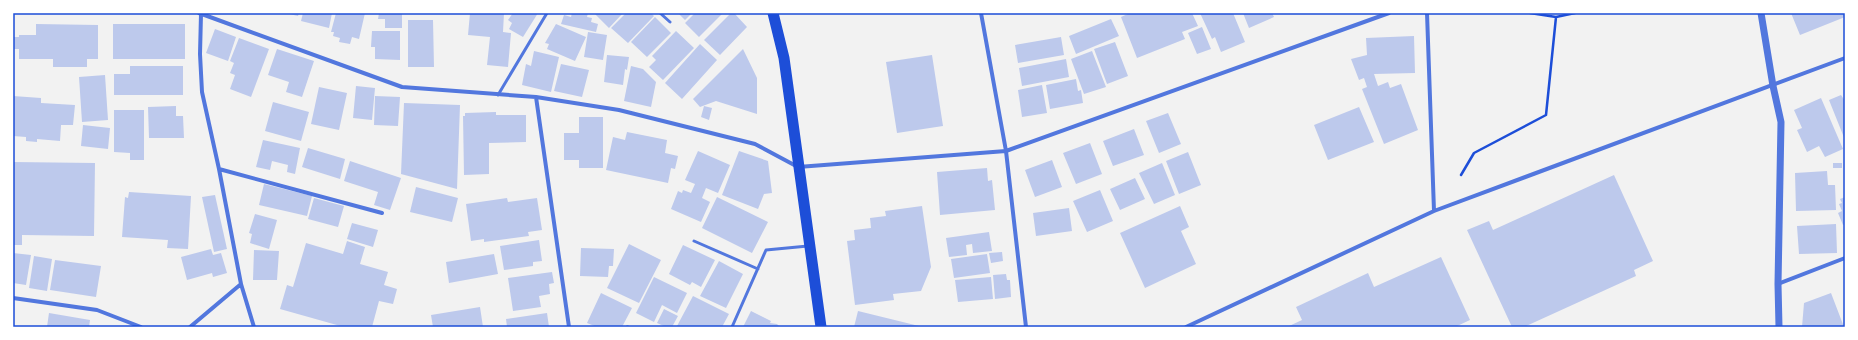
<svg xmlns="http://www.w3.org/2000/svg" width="1858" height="340" font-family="'DM Sans',sans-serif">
  <rect width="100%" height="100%" fill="#f2f2f2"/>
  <!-- building -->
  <path fill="#bdc9ec" d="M285,13H299L298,16Z
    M303,13H332L329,28L301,21Z
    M336,13H365L359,39L352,37L350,44L339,42L340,38L333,36L334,32H331Z
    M379,13H402V28H385V19H378Z
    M470,13H504L503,32L511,33L508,67L487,65L490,37L468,35Z
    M513,13H538L523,37L509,29L512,23L508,20Z
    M572,13H588L587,17L592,18L591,22L598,24L596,32L561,24L564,15L571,17Z
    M596,13H623L609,28L595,14Z
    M626,13H651L654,16L628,43L611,28Z
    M678,13H692L685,20Z
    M695,13H723L699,37L685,23Z
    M731,13H734L747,27L720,55L704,40Z
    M1130,13H1192L1198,26L1182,32L1185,39L1137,58L1121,17Z
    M1200,13H1233L1245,42L1221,52L1215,37L1212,39Z
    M1243,13H1272L1274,17L1249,28Z
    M1791,13H1845V17L1800,35Z
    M655,17L671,33L647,57L631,42Z
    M1111,19L1119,36L1076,54L1069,36Z
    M408,20H433L434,67H408Z
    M36,24L98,25V59H87V67H53V59H19V49H13V37H19V35H36Z
    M113,24H185V59H113Z
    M556,24L586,37L575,61L547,49L549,44L545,43Z
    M1202,27L1211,49L1197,54L1188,33Z
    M215,29L236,37L228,61L206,53Z
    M372,31H400V60L375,59V47H371Z
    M676,31L694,48L663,80L649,67L656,60L652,56Z
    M588,32L607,35L603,60L584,57Z
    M1414,36L1415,73L1374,74L1378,86L1388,82L1390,88L1401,84L1418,130L1384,144L1362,89L1367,87L1364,78L1359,80L1351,59L1367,55L1366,38Z
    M1061,37L1064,55L1018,63L1015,45Z
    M239,38L269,49L251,97L230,89L235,75L230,73L234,63L230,61Z
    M1115,42L1128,76L1107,84L1094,49Z
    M700,44L717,60L682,99L665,83Z
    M277,49L314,61L302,97L286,92L289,82L268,75Z
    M743,49L757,78V114L716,101L700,107L693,99Z
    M534,51L559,57L551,92L522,85L526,64L531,66Z
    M1092,51L1106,87L1084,94L1071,59Z
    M607,55L629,57L627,70L625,69L623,85L604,82Z
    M932,55L943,126L897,133L886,62Z
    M1066,59L1069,77L1022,86L1019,68Z
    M561,64L589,70L582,97L554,91Z
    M130,66H183V95H114V74H130Z
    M631,66L643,69L656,82L651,107L624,101Z
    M105,75L108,120L82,122L79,77Z
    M1076,79L1078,91L1081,90L1083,103L1050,109L1046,85Z
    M1042,85L1047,113L1022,117L1018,90Z
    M356,86L375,88L372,120L353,118Z
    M319,87L347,93L339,130L311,124Z
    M1841,95L1845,101V140L1829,100Z
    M13,96L41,98V103L75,105L73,125H61L60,141L37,139V142L26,141V137L13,136Z
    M375,96L400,97L398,126L374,125Z
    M1821,98L1843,149L1825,157L1819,146L1807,152L1797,130L1802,128L1794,110Z
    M273,102L309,112L301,141L265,131Z
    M404,103L460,105L457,189L401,174Z
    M176,106V116H183L184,138H149L148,107Z
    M704,106L712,108L709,120L701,117Z
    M1359,107L1374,142L1328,160L1314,125Z
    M114,110H144V160H130V153L114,152Z
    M496,112V115H526V142L489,143V174L464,175L463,116H465V113Z
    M1168,113L1181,144L1159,153L1146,121Z
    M579,117H603V168H579V160H564V133H579Z
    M83,125L110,128L108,149L81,146Z
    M1134,129L1144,155L1113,166L1103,141Z
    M627,132L667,140L665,153L678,156L675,169L671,168L668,183L606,170L613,137L625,140Z
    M263,140L300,148L295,174L287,172L288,165L272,161L270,170L256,167Z
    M1090,143L1102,174L1076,184L1063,153Z
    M308,148L345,159L340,179L302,167Z
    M698,151L730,165L718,193L706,188L702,198L710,202L701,222L671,209L678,191L682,193L683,190L691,193L695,184L685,180Z
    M739,151L768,161L772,193L764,194L758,209L722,195Z
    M1188,152L1201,185L1179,194L1166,161Z
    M1052,160L1062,187L1035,197L1025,170Z
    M350,161L401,178L390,210L374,205L378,192L344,181Z
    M13,162L95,163L94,236L22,235V245H13Z
    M1162,163L1175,195L1154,204L1139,173Z
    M1833,163H1842V168H1833Z
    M987,168L988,181L992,180L995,210L940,215L937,172Z
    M1827,171L1828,185H1835L1836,210L1796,211L1795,173Z
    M1614,175L1653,261L1634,270L1636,276L1524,327H1512L1467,230L1489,221L1493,230Z
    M1135,178L1145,199L1120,210L1110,189Z
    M264,184L312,196L307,216L259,205Z
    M416,187L458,198L452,222L410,212Z
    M1100,190L1113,221L1087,232L1073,201Z
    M129,192L191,196L188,249L167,248L168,240L122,237L125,197L128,198Z
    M215,195L227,249L214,252L202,197Z
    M717,197L768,222L752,253L702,228Z
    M1845,197V224L1843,225L1838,213L1842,211L1839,204L1842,203L1840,199Z
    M314,198L344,206L338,227L308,219Z
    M507,198L508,202L537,198L542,230L528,232L529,236L484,242V239L471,241L466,204Z
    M922,206L931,267L921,291L893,294L894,300L855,305L847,241L855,240L854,230L871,228L870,218L886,216L885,211Z
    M1180,206L1189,227L1181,231L1196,264L1145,288L1120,233Z
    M1069,208L1072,231L1036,236L1033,213Z
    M255,214L277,220L269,249L250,243L252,234L249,233Z
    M352,223L378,230L373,247L347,239Z
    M1836,224L1837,253L1799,254L1797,226Z
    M989,232L992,251L973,253L972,244L966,245L967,255L949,257L946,238Z
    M539,240L542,261L533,262V266L504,270L500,246Z
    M347,241L365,247L360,264L388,272L384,285L397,289L393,304L379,301L372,327H344L280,309L287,285L293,287L306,243L343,254Z
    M629,244L661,260L639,303L607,288Z
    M683,245L715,260L701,287L692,282L690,285L669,274Z
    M581,248L614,249L613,266H609L608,277L580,276Z
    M211,249L213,255L221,253L227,273L213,277L212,273L187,280L181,257Z
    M254,250L279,251L277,280H253Z
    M1002,252L1003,261L991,263L989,253Z
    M13,253L31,255L26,285L13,283Z
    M494,254L498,274L449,283L446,262Z
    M987,254L990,273L954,278L951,259Z
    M34,256L52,259L47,291L29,288Z
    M1441,257L1470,320L1455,327H1287L1302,320L1296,307L1368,273L1374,287Z
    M55,260L101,266L96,297L50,290Z
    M719,261L743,274L726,308L700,296Z
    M552,272L554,283L549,284L550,294L539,296L541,307L513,311L508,278Z
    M1006,274L1007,280H1010L1011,297L995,299L993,275Z
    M654,277L687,293L677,313L662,305L654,322L636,313Z
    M991,277L993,299L958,302L955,280Z
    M601,293L632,308L622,327H597L587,323Z
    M1831,293L1844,327H1802L1804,303Z
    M693,296L729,314L722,327L677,326Z
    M480,307L483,327H433L431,315Z
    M664,309L678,316L672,327H666L657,323Z
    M751,311L771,321L770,323L777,324L780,327H743Z
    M858,311L919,326L918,327H854Z
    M49,313L90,320L89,327H47Z
    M547,313L549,327H507L506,319Z"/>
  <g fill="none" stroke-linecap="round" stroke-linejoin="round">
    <!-- path -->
    <path stroke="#1d4ed8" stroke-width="2.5" d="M1530,13L1556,17L1575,13
      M1461,175L1474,153L1546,115L1556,17"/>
    <!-- service -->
    <path stroke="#5277de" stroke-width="3" d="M660,13L670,22
      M498,95L547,13
      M694,241L758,269
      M627,327H628
      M732,327L766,250L808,246"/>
    <!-- minor -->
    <path stroke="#5277de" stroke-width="4" d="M199,13L402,87L536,97L619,110L755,144L798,167L1006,151L1389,13
      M981,13L1006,151L1026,327
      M1427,13L1434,211
      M201,14L200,54L202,92L219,169L241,284L254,327
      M536,97L569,327
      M219,169L382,213
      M1778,284L1845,258
      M13,298L97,310L141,327
      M190,327L241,284
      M1186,327L1434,211L1845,58"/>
    <!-- tertiary -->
    <path stroke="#5277de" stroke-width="7" d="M1761,13L1773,86L1781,122L1778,284L1779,327"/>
    <!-- trunk -->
    <path stroke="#1d4ed8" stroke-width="11" d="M773,13L784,58L821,327"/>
  </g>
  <!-- border -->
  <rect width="1858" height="340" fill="none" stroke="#ffffff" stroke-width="28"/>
  <rect x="14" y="14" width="1830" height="312" fill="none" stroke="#1d4ed8" stroke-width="1.5"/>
</svg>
